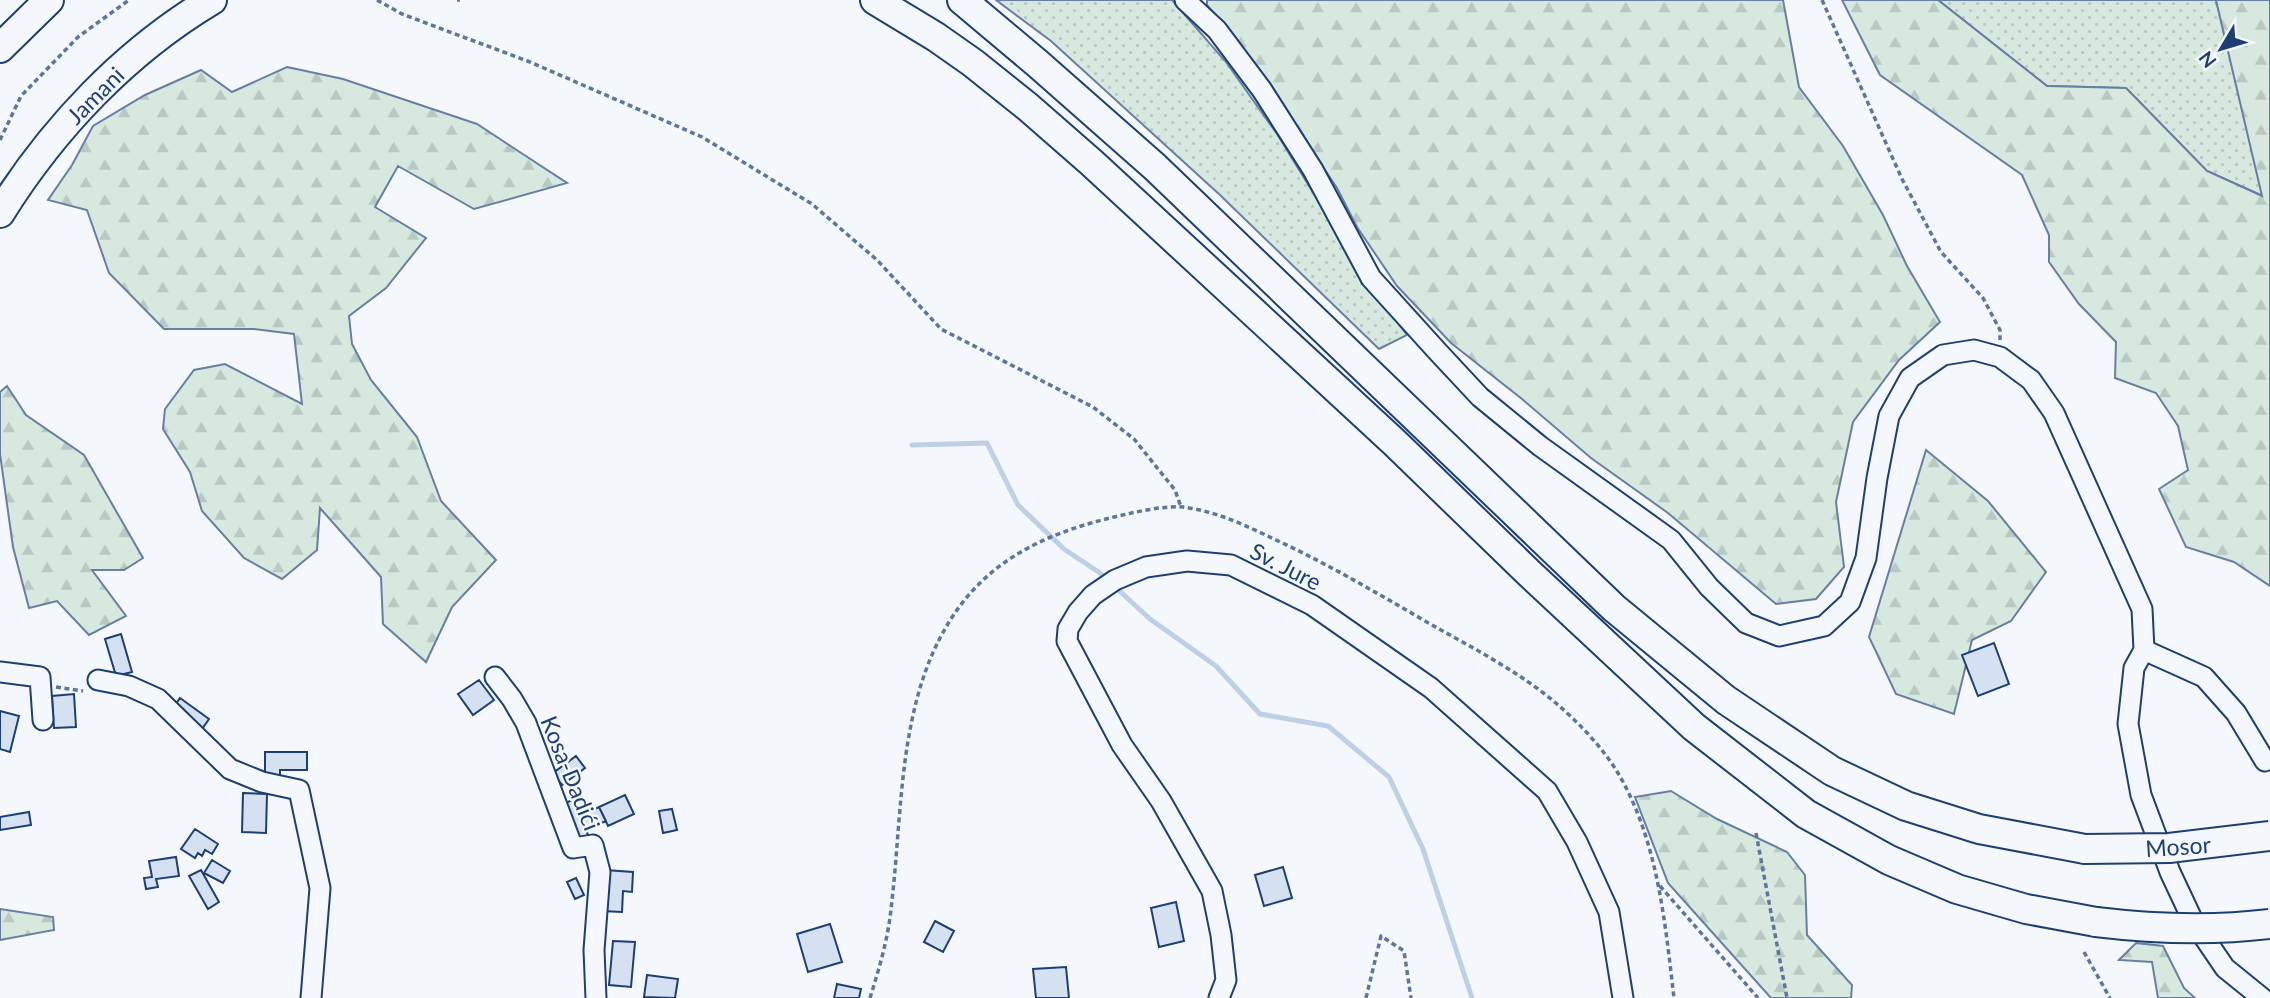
<svg xmlns="http://www.w3.org/2000/svg" width="2270" height="998" font-family="Lato,sans-serif">
  <defs>
    <pattern id="grass-dots" width="8" height="8" patternUnits="userSpaceOnUse" patternTransform="scale(1.75)"><rect width="8" height="8" fill="#d7e8df"/><path d="M2 2h.1M6 6h.1" fill="none" stroke="#b8c8c3" stroke-width="1.8" stroke-linecap="round"/></pattern>
    <pattern id="forest-firs" width="22" height="20" patternUnits="userSpaceOnUse" patternTransform="scale(1.75)"><rect width="22" height="20" fill="#d7e8df"/><path d="M5 1l3.5 6h-7zM16 11l3.5 6h-7z" fill="#b8c8c3"/></pattern>
  </defs>
  <rect width="100%" height="100%" fill="#f4f7fb"/>
  <!-- grass -->
  <path fill="url(#grass-dots)" stroke="#687fa3" stroke-width="2" d="M996,0H1172L1226,62L1277,134L1375,293L1407,335L1379,349L1220,195L1051,41Z
    M1938,0H2216L2263,196L2207,171L2126,88L2047,86Z"/>
  <!-- forest -->
  <path fill="url(#forest-firs)" stroke="#687fa3" stroke-width="2" d="M1207,0H1783L1799,87L1843,146L1883,215L1907,266L1940,322L1899,360L1853,422L1836,502L1844,567L1816,599L1776,604L1668,513L1591,458L1522,399L1451,343L1397,286L1357,227L1337,188L1256,66L1207,5Z
    M1842,0H1938L2047,86L2126,88L2207,171L2262,196L2216,0H2270V586L2234,562L2186,547L2159,489L2188,470L2178,426L2156,393L2115,378L2116,342L2079,304L2049,262V235L2022,175L1880,75Z
    M287,67L343,79L477,124L567,183L474,209L398,166L375,207L426,238L386,288L349,316L352,344L371,380L417,437L441,501L496,560L452,607L426,662L383,624L381,577L320,508L317,550L282,579L244,558L202,511L190,472L163,429L165,409L194,370L225,364L302,404L294,334L254,329H164L109,273L87,210L48,200L72,165L93,126L145,95L201,70L232,92Z
    M7,386L26,415L84,455L143,558L124,570H92L126,616L89,635L57,601L29,608L13,547L0,454V392Z
    M1926,450L1988,501L2046,572L2011,621L1972,640L1954,714L1896,694L1869,637Z
    M1671,791L1717,819L1787,852L1805,875L1807,935L1852,985L1851,998H1771L1668,883L1635,797Z
    M0,909L53,917L54,930L0,940Z
    M2136,943L2163,946L2184,988L2195,998H2158L2152,962L2119,960Z"/>
  <g fill="none" stroke-linecap="round" stroke-linejoin="round">
    <!-- stream -->
    <path stroke="#bed0e5" stroke-width="5" d="M912,445L987,443L1018,505L1064,549L1100,573L1150,619L1216,666L1260,714L1328,726L1389,777L1423,849L1472,998"/>
  </g>
  <!-- building -->
  <path fill="#d5e0f0" stroke="#1d3f73" stroke-width="2" d="M121,634L132,672L116,676L105,639Z
    M1994,643L2009,684L1978,696L1962,655Z
    M479,680L494,700L473,715L458,694Z
    M74,694L76,727L54,728L52,696Z
    M180,698L209,719L200,732L171,711Z
    M0,711L19,716L10,752L0,749Z
    M265,752H307V770H280V779H265Z
    M576,756L585,768L562,785L553,773Z
    M243,793L267,794L266,833L242,832Z
    M625,795L634,814L608,826L599,807Z
    M572,800L590,839L578,845L559,806Z
    M599,807L606,821L586,830L579,816Z
    M672,809L677,830L663,833L659,811Z
    M29,812L31,825L0,830V817Z
    M195,829L218,844L212,854L205,850L202,856L198,853L195,858L181,849Z
    M176,857L179,876L156,879L158,887L146,889L144,878L152,877L149,861Z
    M212,860L230,871L223,883L204,873Z
    M1283,867L1292,898L1264,906L1255,875Z
    M201,870L219,902L208,909L189,876Z
    M605,870L633,872L632,892L623,891L622,912L602,911Z
    M576,878L584,895L575,899L567,882Z
    M1176,902L1184,941L1159,947L1151,908Z
    M935,921L954,931L943,952L924,942Z
    M830,924L842,962L808,972L797,934Z
    M613,941L635,942L631,987L609,985Z
    M1066,967L1069,998H1036L1033,969Z
    M647,975L678,979L675,998L644,997Z
    M837,984L861,989L859,998H834Z"/>
  <g fill="none" stroke-linecap="round" stroke-linejoin="round">
    <defs>
      <path id="minor" d="M1185,0L1217,30L1262,90L1313,170L1371,278L1438,352L1480,397L1540,446L1671,540L1709,587L1746,623L1779,636L1824,626L1850,602L1866,558L1877,478L1889,416L1910,378L1943,355L1974,350L2000,357L2031,380L2054,413L2142,609L2144,650L2134,668L2128,724L2141,795L2170,872L2193,921L2225,968L2262,998
        M2144,650L2204,677L2236,713L2265,761
        M0,672L40,677L43,720
        M495,677L512,699L526,723L573,848L593,845L600,872L594,950L596,998
        M98,680L129,686L158,699L230,769L262,782L299,790L320,888L311,998
        M1219,998L1226,980L1221,935L1212,891L1161,801L1122,745L1067,641L1068,629L1078,612L1093,595L1115,580L1146,567L1187,561L1231,565L1312,605L1431,688L1547,791L1577,842L1609,912L1623,998"/>
      <path id="highway" d="M875,0L936,37L973,63L1028,107L1092,163L1395,443L1529,573L1694,727L1806,814L1889,860L1957,889L2026,909L2096,922
        M962,0L1037,63L1155,167L1614,608L1726,700L1832,771L1906,806L1979,829L2085,849
        M0,48L49,0
        M0,213C53,128 125,52 212,0"/>
    </defs>
    <!-- minor casing -->
    <use href="#minor" stroke="#1d3f73" stroke-width="23"/>
    <!-- highway casing -->
    <use href="#highway" stroke="#1d3f73" stroke-width="32"/>
    <!-- path -->
    <path stroke="#5e769c" stroke-width="3.5" stroke-dasharray="5 3.5" stroke-linecap="butt" d="M377,0L402,14L530,62L702,137L812,204L877,260L941,329L1093,407L1134,439L1175,490L1181,507
      M457,0H460
      M1822,0L1902,179L1941,252L1983,298L2000,330V340
      M0,140L21,96L78,37L129,0
      M56,687L83,691
      M1756,833L1787,998
      M1660,886L1758,998
      M2084,952L2110,998
      M870,998C879,969 888,939 891,909C904,804 896,683 967,597C1008,548 1067,527 1127,514C1145,510 1165,506 1183,507C1216,511 1247,526 1276,540C1330,565 1380,595 1432,625C1473,648 1521,673 1557,704C1579,723 1603,748 1618,773C1658,841 1665,922 1674,998
      M1366,998L1381,936L1404,951L1411,998"/>
    <!-- minor -->
    <use href="#minor" stroke="#f4f7fb" stroke-width="19"/>
    <!-- highway -->
    <use href="#highway" stroke="#f4f7fb" stroke-width="28"/>
    <defs>
      <path id="highway-bridge" d="M2085,849L2169,848L2270,836
        M2096,922C2154,929 2212,931 2270,924"/>
    </defs>
    <!-- highway-bridge casing -->
    <use href="#highway-bridge" stroke="#1d3f73" stroke-width="32" stroke-linecap="butt"/>
    <!-- highway-bridge -->
    <use href="#highway-bridge" stroke="#f4f7fb" stroke-width="28"/>
  </g>
  <g text-anchor="middle" dominant-baseline="central" stroke-width="5" stroke-linejoin="round" paint-order="stroke">
    <!-- street labels -->
    <g font-size="23" fill="#1d3f73" stroke="#f4f7fb">
      <text transform="translate(95 95) rotate(-45)">Jamani</text>
      <text transform="translate(1286 566) rotate(27)">Sv. Jure</text>
      <text transform="translate(571 773) rotate(68)">Kosa-Dadići</text>
      <text transform="translate(2178 846) rotate(-4)">Mosor</text>
    </g>
  </g>
  <!-- north arrow -->
  <g transform="translate(2221 49) rotate(232)" stroke="#f4f7fb" stroke-width="5" paint-order="stroke">
  <path d="M0-5L12 26L0 18L-12 26Z" fill="#1d3f73"/>
  <text y="-10" font-size="19" font-weight="bold" text-anchor="middle" fill="#1d3f73">N</text>
  </g>
</svg>
